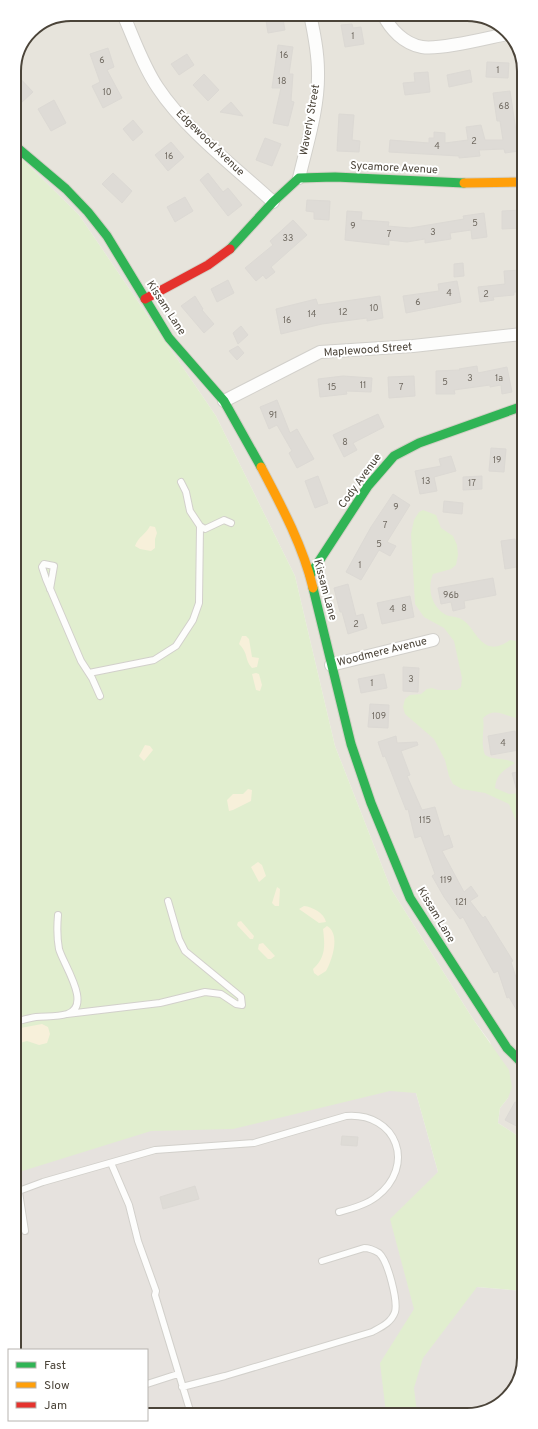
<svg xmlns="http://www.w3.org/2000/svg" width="538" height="1429" font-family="Overpass,sans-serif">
  <rect width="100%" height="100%" fill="#f4f2ee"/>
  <!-- residential -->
  <path fill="#e7e4dc" d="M71,14H471L502,26L522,56L524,1140L498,1123L500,1108L508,1098L490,1042L473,1019L391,889L335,746L295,576L216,416L79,215L14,151V67L31,30Z"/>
  <!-- industrial -->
  <path fill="#e6e2de" d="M390,1045L416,1093L438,1172L477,1287L524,1291V1359L512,1393L482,1413L147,1415V1350H16V1158Z"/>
  <!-- green -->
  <path fill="#e1eecf" d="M14,151L79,215L216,416L295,576L335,746L391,889L473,1019L509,1070L512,1087L508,1098L500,1108L498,1123L524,1140V1291L477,1287L423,1358L414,1388L417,1413H386L380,1363L414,1309L390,1219L438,1172L416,1093L390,1091L233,1129L151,1131L16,1173Z
    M423,510L436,515L441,528L453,536L457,545L458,555L456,565L451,569L433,574C427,588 431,607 446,615C450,617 456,616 461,619C476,626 481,661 510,640L523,642V719C508,719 496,705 483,718C485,731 480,742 485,755C495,761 505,757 515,763C504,770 496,774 495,788L509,794L523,793V833L519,828L509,804L485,793L462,789L453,784L449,776L445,760L434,739L405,714L403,707L405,699L410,695L421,694L427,689L432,688L438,690H457L461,687L462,678L454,641L444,628L424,617L415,604L411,534L414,520L419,512Z"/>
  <!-- sand -->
  <path fill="#f7f0da" d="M150,526L155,527L157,533L155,539V548L151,551L140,549L135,546C138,537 146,534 150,526Z
    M242,636H246L249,639L252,657L259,658L257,667L252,668C244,659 249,654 239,644Z
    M256,673L259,674L262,685L260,691L256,690L252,674Z
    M145,745L150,746L153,750L144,761L139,756Z
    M248,789L252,790L251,801L233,810L229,811L227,800L233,794H243Z
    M258,862L262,865L266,876L259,882L251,867Z
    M277,887L280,889L279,906H275L272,903Z
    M304,906C313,907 324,913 326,922L319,923L299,909Z
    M238,922L241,921L254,936L253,939H250L237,925Z
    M327,926C341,934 332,960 326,971L318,976L314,973L313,969C326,957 325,945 323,929Z
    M263,943L275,956L271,959H268L258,949L259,944Z
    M42,1024L48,1027L50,1034L47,1043L39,1045L27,1041L16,1044L15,1029Z"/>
  <!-- building -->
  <path fill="#dedbd6" stroke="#dcd9d4" d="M265,14H282L285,30L268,33Z
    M352,24L353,28L361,27L364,44L345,47L341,25Z
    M278,45L293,47L289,74H293L291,101L294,102L288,126L273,123L281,88H272Z
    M108,48L114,67L107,70L122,98L103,108L92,86L100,82L90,54Z
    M187,54L194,65L179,75L171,64Z
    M487,62L509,63L508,78L486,77Z
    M470,70L472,82L449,87L447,75Z
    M14,72L33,92L21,103L14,95Z
    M428,72L430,92L405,95L403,83L415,82L414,73Z
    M204,74L219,90L208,101L193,85Z
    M510,91L519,151L505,153L504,149L479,150L480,156L459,158V156L389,152L390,140L429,143V138H434V132L445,133V143L468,140L466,127L481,125L485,140H503L500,121H497L493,93Z
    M54,100L66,123L51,131L38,109Z
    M231,102L243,116L220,112Z
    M339,114L354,115L352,140L360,141L359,152L337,151Z
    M133,120L143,132L133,141L123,129Z
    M265,138L281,144L272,166L256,160Z
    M171,142L184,157L168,171L155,155Z
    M113,173L132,191L122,203L102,184Z
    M208,173L223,192L228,188L242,205L228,216L200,180Z
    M185,197L193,211L175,222L167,207Z
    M307,200L330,201L329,220L314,219V212L306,211Z
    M522,210V228L502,229V211Z
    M347,211L362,212L361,220L389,222L388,226L410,228L464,219L463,216L484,213L487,237L472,239L471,230L450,233L451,239L425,243V239L407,242L389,240V245L345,240Z
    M293,220L307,235L271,267L275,272L266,279L263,275L256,281L245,268L273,245L270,241Z
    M463,263L464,276L454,277V264Z
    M522,270V292H514V295L493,297L494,300L480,302L478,287L505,284L504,271Z
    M228,280L234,293L217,302L211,289Z
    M457,281L461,302L406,313L403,296L439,291L438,284Z
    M195,296L203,309L202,310L214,324L204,333L181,306Z
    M380,296L383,318L367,321V318L322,324L281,334L276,309L316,299L318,305Z
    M241,326L248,335L238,344L233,333Z
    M238,346L244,353L237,360L229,351Z
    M477,366L478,373L507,367L512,392L502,394L501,385L490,387V385L454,390L455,394H436V371L460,370L459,369Z
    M343,376L372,378L371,392L346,391L347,394L320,397L318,379Z
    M414,376L415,396L389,398L388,377Z
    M277,400L290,433L297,429L314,459L297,468L289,453L292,451L277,425L269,429L260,407Z
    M378,414L384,427L353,443L357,450L344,457L333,435Z
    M491,448L506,449L504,472L489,471Z
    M451,456L456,471L434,477L437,491L420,494L415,471L441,466L439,459Z
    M318,476L328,503L315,508L305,481Z
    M482,476V489L463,490V477Z
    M393,494L410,505L387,542L396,546L390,556L379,550L361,580L346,572L371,527Z
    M444,501L463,503L462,514L443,512Z
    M515,539L517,551L523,550V566L505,569L501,541Z
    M493,578L496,595L464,601L465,608L453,611L451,602L441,604L438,588Z
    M348,584L356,616L363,614L367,628L348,634L342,612H340L334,588Z
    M410,596L414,617L382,624L377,603Z
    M403,667L419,668L418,692L403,691Z
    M384,674L387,688L361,693L358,679Z
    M370,704L389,705L388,728L368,727Z
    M515,731L519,750L491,755L488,736Z
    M396,736L397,743L417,742L418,745L401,751L410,775L407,776L422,810L435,807L444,837L449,835L453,847L442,851L464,892L471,886L478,896L470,901L483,918L485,916L513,961L511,962L523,999V1021L509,997L507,998L498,971L494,973L463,917L460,919L444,897L432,876L435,874L421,836L415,838L408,809L406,810L385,756L383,757L378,742Z
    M523,771V802H520L512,773Z
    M515,1102L524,1106V1130L505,1120Z
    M342,1136L358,1137L357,1146L341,1145Z
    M195,1186L199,1199L163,1209L160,1197Z"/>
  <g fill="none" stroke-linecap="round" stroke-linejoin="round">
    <defs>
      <path id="lane" d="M181,482L186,492L190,511L200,526
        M50,589L54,566L44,564L42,567L46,579L81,661L92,678L100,696
        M89,673L154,660L176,646L193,620L199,603L200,526L205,529L224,520L231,523
        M67,1014L160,1003L205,992L221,994L236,1004L242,1005L241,997L185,951L179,939L168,901
        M15,1022C22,1020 29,1018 36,1017C46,1016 57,1017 67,1014C93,1006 63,964 59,949C57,938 57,926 58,915
        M111,1163L129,1205L138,1241L156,1291L155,1295L191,1414
        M16,1192L43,1182L155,1150L254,1143L346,1116C397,1112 417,1166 376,1197C366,1205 351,1209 339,1212
        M19,1192L25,1231
        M147,1384L178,1374
        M182,1387L225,1376L372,1332C381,1327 391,1323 395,1312C398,1301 388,1261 379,1253C374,1250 370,1248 364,1248L322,1261"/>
      <path id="street" d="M123,14C134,39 143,66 158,88C185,129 236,168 273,202
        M383,14C390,29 404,44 422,47C441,50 487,38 507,34
        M299,178C307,144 319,107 318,72C318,52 314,33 310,14
        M224,401L320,352L413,346L522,334
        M331,665L433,640"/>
      <path id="fast" d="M14,145L66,189L88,212L107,236L169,338L224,401L261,467
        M230,249L273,202L299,178L335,177L464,183
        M310,575L368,486L394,456L419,443L523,406
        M313,588L351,744L371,803L410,898L507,1048L524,1065"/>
      <path id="slow" d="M464,183L522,182
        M261,467C281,505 303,546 313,588"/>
      <path id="jam" d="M145,299L208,265L230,249"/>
    </defs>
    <!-- lane casing -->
    <use href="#lane" stroke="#d2d0cb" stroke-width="8"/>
    <!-- street casing -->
    <use href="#street" stroke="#d2d0cb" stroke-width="14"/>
    <!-- fast casing -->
    <use href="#fast" stroke="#d3cfc5" stroke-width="11"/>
    <!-- slow casing -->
    <use href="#slow" stroke="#d3cfc5" stroke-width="11"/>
    <!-- jam casing -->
    <use href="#jam" stroke="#d3cfc5" stroke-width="11"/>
    <!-- lane -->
    <use href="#lane" stroke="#fdfdfc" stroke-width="6"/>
    <!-- street -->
    <use href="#street" stroke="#fdfdfc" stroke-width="12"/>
    <!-- fast -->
    <use href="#fast" stroke="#30b455" stroke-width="9"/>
    <!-- slow -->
    <use href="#slow" stroke="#ff9f0a" stroke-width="9"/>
    <!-- jam -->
    <use href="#jam" stroke="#e5322d" stroke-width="9"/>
  </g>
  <g text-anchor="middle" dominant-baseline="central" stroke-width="4" stroke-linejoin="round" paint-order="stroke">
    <!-- number labels -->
    <g font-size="9" fill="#706a61">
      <text x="353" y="36">1</text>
      <text x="284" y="55">16</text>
      <text x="102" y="60">6</text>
      <text x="498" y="70">1</text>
      <text x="282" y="81">18</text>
      <text x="107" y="92">10</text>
      <text x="504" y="106">68</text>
      <text x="474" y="141">2</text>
      <text x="437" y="146">4</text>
      <text x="169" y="156">16</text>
      <text x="475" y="223">5</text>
      <text x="353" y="226">9</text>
      <text x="433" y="232">3</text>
      <text x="389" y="234">7</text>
      <text x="288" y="238">33</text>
      <text x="449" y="293">4</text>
      <text x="486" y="294">2</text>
      <text x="418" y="302">6</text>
      <text x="374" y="308">10</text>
      <text x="343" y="312">12</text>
      <text x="312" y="314">14</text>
      <text x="287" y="320">16</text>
      <text x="470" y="378">3</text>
      <text x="499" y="378">1a</text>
      <text x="445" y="382">5</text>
      <text x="363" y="385">11</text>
      <text x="332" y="387">15</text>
      <text x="401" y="387">7</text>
      <text x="273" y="415">91</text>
      <text x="345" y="442">8</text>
      <text x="497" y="460">19</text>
      <text x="426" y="481">13</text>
      <text x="472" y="483">17</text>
      <text x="396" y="507">9</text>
      <text x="385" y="525">7</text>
      <text x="379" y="544">5</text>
      <text x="360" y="565">1</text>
      <text x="451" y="595">96b</text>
      <text x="404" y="608">8</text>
      <text x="392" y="609">4</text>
      <text x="356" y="624">2</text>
      <text x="411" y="679">3</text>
      <text x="372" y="683">1</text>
      <text x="379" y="716">109</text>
      <text x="503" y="743">4</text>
      <text x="425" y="820">115</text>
      <text x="446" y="880">119</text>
      <text x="461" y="902">121</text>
    </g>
    <!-- street labels -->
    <g font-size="11" fill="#4b4439" stroke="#fff">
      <text transform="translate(310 120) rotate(-80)">Waverly Street</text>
      <text transform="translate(210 143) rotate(44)">Edgewood Avenue</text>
      <text transform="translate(394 168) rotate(3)">Sycamore Avenue</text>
      <text transform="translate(166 308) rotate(57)">Kissam Lane</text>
      <text transform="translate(368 350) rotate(-4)">Maplewood Street</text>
      <text transform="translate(360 481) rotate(-54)">Cody Avenue</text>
      <text transform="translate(325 590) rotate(75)">Kissam Lane</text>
      <text transform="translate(382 652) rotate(-14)">Woodmere Avenue</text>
      <text transform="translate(436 915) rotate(59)">Kissam Lane</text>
    </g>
  </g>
  <!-- crop -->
  <path d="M0 0H538V1429H0ZM71 21H467A50 50 0 0 1 517 71V1358A50 50 0 0 1 467 1408H71A50 50 0 0 1 21 1358V71A50 50 0 0 1 71 21Z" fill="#fff" fill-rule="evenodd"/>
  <path fill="none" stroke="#4b4439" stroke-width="2" d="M71 21H467A50 50 0 0 1 517 71V1358A50 50 0 0 1 467 1408H71A50 50 0 0 1 21 1358V71A50 50 0 0 1 71 21Z"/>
  <!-- legend -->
  <rect x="8" y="1349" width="140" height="72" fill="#ffffff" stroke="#b7b4b0"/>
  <rect x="16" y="1362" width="20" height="6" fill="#30b455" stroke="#b7b4b0"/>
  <text x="44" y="1369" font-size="12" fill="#4b4439">Fast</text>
  <rect x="16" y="1382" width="20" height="6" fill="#ff9f0a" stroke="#b7b4b0"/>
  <text x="44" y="1389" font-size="12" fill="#4b4439">Slow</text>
  <rect x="16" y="1402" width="20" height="6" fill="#e5322d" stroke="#b7b4b0"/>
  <text x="44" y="1409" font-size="12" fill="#4b4439">Jam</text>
</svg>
